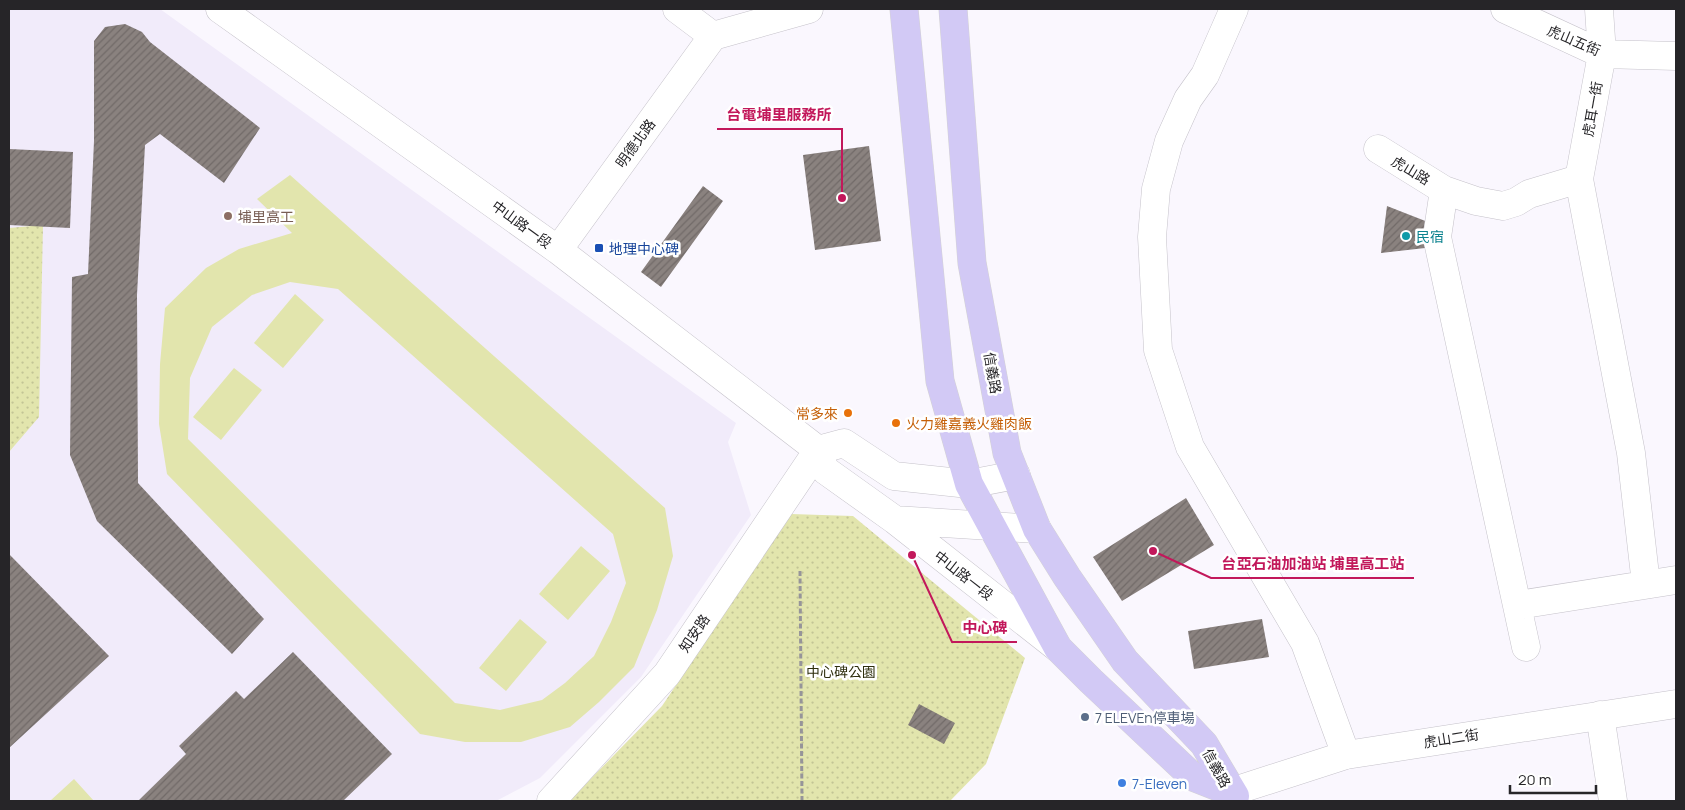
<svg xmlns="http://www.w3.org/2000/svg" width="1685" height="810" font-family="Manrope,'Noto Sans TC',sans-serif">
  <defs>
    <pattern id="park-dots" width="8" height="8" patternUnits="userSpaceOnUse" patternTransform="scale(1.25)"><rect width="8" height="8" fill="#e2e5ad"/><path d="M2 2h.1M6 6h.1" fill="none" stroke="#c2c495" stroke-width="1.8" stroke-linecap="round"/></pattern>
    <pattern id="building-hatch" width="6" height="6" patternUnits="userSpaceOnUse" patternTransform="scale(1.25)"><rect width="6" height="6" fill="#8a827f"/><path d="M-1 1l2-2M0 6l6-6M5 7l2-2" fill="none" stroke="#716a68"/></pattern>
  </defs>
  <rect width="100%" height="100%" fill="#faf7fe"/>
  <!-- built -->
  <path fill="#f1ebfa" d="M9,9H160L736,423L728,442L751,515L641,677L540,778L496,801H9Z"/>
  <!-- grass -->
  <path fill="#e2e5ad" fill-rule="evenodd" d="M290,175L665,508L673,556L657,610L634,667L599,702L570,727L521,742H465L420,734L167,474L159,424L160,364L165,308L206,268L239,249L292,233L257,199ZM290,282L338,289L613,534L626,583L611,622L594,656L565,683L542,700L500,710L455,703L188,439L190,378L212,327L252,295Z
    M295,294L324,320L283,368L254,343Z
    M234,368L262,390L221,440L193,417Z
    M581,546L610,571L568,620L539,594Z
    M520,619L547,642L506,691L479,668Z
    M74,779L94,801H50Z"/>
  <!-- park -->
  <path fill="url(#park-dots)" d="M43,225L39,417L9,452V228Z
    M791,514L853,516L1025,658L986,764L950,801H569L662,706Z"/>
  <!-- building -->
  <path fill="url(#building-hatch)" d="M125,24L142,32L150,42L260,128L224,183L160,134L145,145L137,295L138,483L264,619L232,654L97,521L70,455L72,277L88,274L94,141V41L105,27Z
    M869,146L881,241L815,250L803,155Z
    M9,149L73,152L70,228L9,225Z
    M703,186L723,201L661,287L641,272Z
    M1387,206L1433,224L1425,248L1381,253Z
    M1186,498L1214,545L1122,601L1093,557Z
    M9,554L109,656L9,748Z
    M1262,619L1269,657L1194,669L1188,631Z
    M293,652L392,754L343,801H138L186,754L179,746L236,691L244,699Z
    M919,704L955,723L944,744L908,725Z"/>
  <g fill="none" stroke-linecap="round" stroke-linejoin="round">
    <defs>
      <path id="minor" d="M220,9L558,250L818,450L825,470L895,520L1058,648
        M677,9L713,36
        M1234,9L1205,75L1188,99L1169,141L1156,189L1152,237L1158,350L1190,447L1305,643L1346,755
        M1505,9L1602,54L1676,56
        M1599,9L1602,54L1579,179L1631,453L1646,584
        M1378,149L1444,190
        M558,250L713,36L809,9
        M818,450L844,443L894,476L969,484L1016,475
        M895,520L1037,529
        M1518,605L1676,580
        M1526,647L1437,237L1444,190L1476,201L1503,206L1516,202L1529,194L1579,179
        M1600,715L1613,801
        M1231,792L1346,755L1676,704
        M551,801L667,674L818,450"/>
      <path id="major" d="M904,9L940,381L969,484L1058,648L1091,681L1193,777L1231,792
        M953,9L972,263L1007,453L1037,529L1067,577L1125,661L1204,744L1235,796"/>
    </defs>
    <!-- minor casing -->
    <use href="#minor" stroke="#c5c2ca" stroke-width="29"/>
    <!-- major casing -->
    <use href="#major" stroke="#d4d3d4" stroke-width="29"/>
    <!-- path -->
    <path stroke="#969499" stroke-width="3" stroke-dasharray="5 2.5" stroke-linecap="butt" d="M800,571L802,801"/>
    <!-- minor -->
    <use href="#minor" stroke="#fff" stroke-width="28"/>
    <!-- major -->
    <use href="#major" stroke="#d2c9f5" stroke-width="28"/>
  </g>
  <!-- markers -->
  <circle fill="#8d6e63" stroke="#fff" stroke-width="2" cx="228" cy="216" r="5"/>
  <circle fill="#0f9aa8" stroke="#fff" stroke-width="2" cx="1406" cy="236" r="5"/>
  <rect fill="#1a4fb4" stroke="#fff" stroke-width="2" x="594" y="243" width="10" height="10" rx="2.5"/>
  <g fill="#e8710a" stroke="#fff" stroke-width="2">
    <circle cx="848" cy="413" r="5"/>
    <circle cx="896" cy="423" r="5"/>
  </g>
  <circle fill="#5c6f8a" stroke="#fff" stroke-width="2" cx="1085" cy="717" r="5"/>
  <circle fill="#3f7fe0" stroke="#fff" stroke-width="2" cx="1122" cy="783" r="5"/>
  <g text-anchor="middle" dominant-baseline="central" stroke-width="5" stroke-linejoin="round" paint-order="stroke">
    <!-- street labels -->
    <g font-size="14" fill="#262528" stroke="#fff">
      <text transform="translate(1574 40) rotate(23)">虎山五街</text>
      <text transform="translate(1592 109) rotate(-80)">虎耳一街</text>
      <text transform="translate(635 143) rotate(-54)">明德北路</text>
      <text transform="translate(1411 170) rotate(31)">虎山路</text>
      <text transform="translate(522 224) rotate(36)">中山路一段</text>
      <text transform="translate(993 373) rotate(80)">信義路</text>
      <text transform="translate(964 575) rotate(38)">中山路一段</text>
      <text transform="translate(694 633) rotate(-56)">知安路</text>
      <text transform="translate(1451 738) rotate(-9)">虎山二街</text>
      <text transform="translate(1217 768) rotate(61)">信義路</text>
    </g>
    <!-- education labels -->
    <g font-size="14" fill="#785e54" stroke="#fff" text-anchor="start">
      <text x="238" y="216">埔里高工</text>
    </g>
    <!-- culture labels -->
    <g font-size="14" fill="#0d838f" stroke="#fff" text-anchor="start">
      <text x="1416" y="236">民宿</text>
    </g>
    <!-- transit labels -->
    <g font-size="14" fill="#164399" stroke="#fff" text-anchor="start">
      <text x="609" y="248">地理中心碑</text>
    </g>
    <!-- food labels -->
    <g font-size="14" fill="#c56008" stroke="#fff" text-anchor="end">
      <text x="838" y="413">常多來</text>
      <text x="906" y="423" text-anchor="start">火力雞嘉義火雞肉飯</text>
    </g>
    <!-- park labels -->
    <g font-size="14" fill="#2e2e0e" stroke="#fff">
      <text x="841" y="671">中心碑公園</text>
    </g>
    <!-- service labels -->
    <g font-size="14" fill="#4e5e75" stroke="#fff" text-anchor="start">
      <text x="1095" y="717">7 ELEVEn停車場</text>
    </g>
    <!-- shop labels -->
    <g font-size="14" fill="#366cbe" stroke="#fff" text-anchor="start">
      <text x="1132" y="783">7-Eleven</text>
    </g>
  </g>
  <!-- callouts -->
  <path fill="none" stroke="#c2185b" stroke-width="2" d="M842 198L842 129H717M1153 551L1211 578H1414M912 555L952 642H1017"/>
  <g fill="#c2185b" stroke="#fff" stroke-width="2">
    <circle cx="842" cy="198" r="5"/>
    <circle cx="1153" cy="551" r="5"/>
    <circle cx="912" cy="555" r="5"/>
  </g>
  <g font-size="15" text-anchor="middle" font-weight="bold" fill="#c2185b" stroke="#fff" stroke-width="5" stroke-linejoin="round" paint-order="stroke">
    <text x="779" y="120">台電埔里服務所</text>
    <text x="1313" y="569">台亞石油加油站 埔里高工站</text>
    <text x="985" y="633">中心碑</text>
  </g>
  <!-- border -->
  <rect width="1685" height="810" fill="none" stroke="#262528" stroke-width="20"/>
  <!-- scale -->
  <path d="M1510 785v8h86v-8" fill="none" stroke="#262528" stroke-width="2.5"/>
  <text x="1518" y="785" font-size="15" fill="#262528" stroke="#ffffff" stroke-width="4" paint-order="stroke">20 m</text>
</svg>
